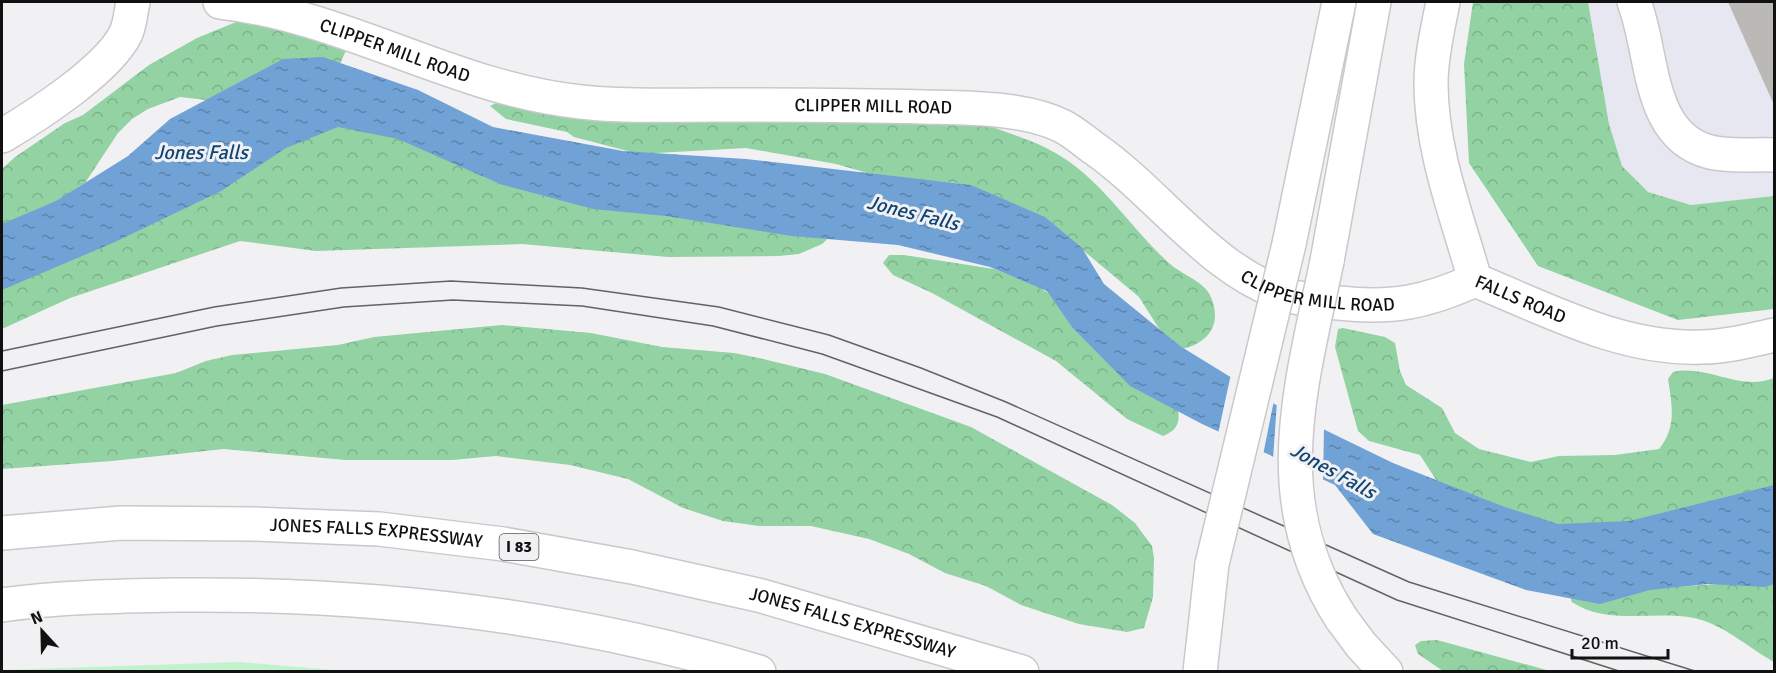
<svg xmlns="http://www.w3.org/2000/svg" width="1776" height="673" font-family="Signika,sans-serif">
  <defs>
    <pattern id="forest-crowns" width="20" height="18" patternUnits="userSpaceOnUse" patternTransform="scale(1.5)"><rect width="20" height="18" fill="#92d2a3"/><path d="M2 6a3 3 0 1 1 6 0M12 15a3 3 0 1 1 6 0" fill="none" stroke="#7db38b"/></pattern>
    <pattern id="water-ripples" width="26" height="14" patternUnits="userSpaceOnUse" patternTransform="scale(1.5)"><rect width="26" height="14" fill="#71a2d6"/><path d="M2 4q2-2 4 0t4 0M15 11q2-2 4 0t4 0" fill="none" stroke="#5b83ac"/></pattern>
  </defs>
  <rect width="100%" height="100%" fill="#f1f1f4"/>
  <!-- built -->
  <path fill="#e7e7f2" d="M1588,2H1774V196L1692,205L1648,192L1622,166L1609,124Z"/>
  <!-- forest -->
  <path fill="url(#forest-crowns)" d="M1473,2H1588L1609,124L1622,166L1648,192L1691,205L1774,196V309L1678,320L1538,266L1469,163L1464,64Z
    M241,20L348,46L336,73L215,101L180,97L148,109L132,119L118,133L85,183L2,239V169L15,157L65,123L83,115L149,65L197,38Z
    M498,102L982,123C1009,134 1037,141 1062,157C1105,184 1133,231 1170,264C1181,274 1203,281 1210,295C1223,322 1210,343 1182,349L1163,335L1139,297L1066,236L957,183L885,178L836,164L746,148L639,154L574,137L567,132L506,119L490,106Z
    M296,115L837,230L822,244L799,254L779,256L668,257L522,244L316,251L240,241L70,298L2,329V267Z
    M889,255H904L994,269L1033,284L1052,295L1176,402C1181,418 1180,430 1163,436L1127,419L1056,361L932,293L893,275L883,263Z
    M502,325L591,333L662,347L734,353L759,358L825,374L971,427L1112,505L1135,523L1152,546L1154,558L1153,597L1144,628L1127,632L1079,624L1021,605L986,586L945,573L909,554L869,539L811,526H759L723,521L683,508L628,479L570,465L496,456L452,460H346L224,449L112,461L2,469V405L176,373L206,361L232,355L338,345L374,337Z
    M1343,328L1385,337L1395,343L1400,371L1406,385L1442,408L1455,433L1479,449L1531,462L1559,456L1615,455L1659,449C1677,427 1672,405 1668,379L1673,372C1707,364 1740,392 1774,378V520L1602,542L1442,489L1420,455L1369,441L1358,431L1335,347L1338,329Z
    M1774,571V662C1747,647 1725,625 1694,618C1655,610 1607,626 1572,602L1570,595L1717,584Z
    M1437,640L1550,671H1443L1418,654L1415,645L1421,641Z"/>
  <!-- park -->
  <path fill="#c1f2cd" d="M239,662L346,671H2V670Z"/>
  <!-- water -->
  <path fill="url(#water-ripples)" d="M323,57L418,90L493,127L623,151L746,159L971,185L1045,217L1082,248L1104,284L1180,346L1286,411L1393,463L1502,506L1558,524L1629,521L1774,485V584L1765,587L1708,584L1650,590L1600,604L1526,590L1373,534L1335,485L1202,424L1130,386L1072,327L1047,291L990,267L898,245L792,236L666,216L593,209L500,184L398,139L338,127L286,148L221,191L115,242L2,290V224L56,201L128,156L170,119L283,59Z"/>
  <!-- pier -->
  <path fill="#f1f1f4" d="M1231,374L1274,400L1263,455L1218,434Z
    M1277,402L1324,426L1323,483L1273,459Z"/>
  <!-- building -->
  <path fill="#bbb9b6" d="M1728,2H1774V105Z"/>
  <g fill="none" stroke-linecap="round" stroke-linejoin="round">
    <defs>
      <g id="minor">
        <path id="s1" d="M220,2C346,16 455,89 581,102C625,107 671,105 715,105C785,105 854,105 923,107C966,108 1023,107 1062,126C1074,132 1085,142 1095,149C1158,193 1212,272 1286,295C1303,300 1322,301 1339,303C1392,309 1427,302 1475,280"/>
        <path d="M1634,2C1654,52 1646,136 1710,152C1729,157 1755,154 1774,155"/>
        <path d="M2,136C36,116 109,69 126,33C130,24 131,11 133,2"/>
      </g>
      <g id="major">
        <path id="s2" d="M1443,2C1438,28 1431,56 1431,83C1431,151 1457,216 1475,280C1548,310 1622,350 1702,347C1727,347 1751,340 1774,335"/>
      </g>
      <g id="highway">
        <path d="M1289,244L1339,2"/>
        <path d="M1327,261L1374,2"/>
        <path id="s3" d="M2,533L121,523L253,524L379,529L503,544L632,567L762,596L1022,672"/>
        <path d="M2,605C59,597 119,596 178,595C373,593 571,616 759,672"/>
        <path d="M1341,618L1361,645L1386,672"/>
        <path d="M1200,672L1212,564"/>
      </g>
    </defs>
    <!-- minor casing -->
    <use href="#minor" stroke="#c9c9cc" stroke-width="36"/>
    <!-- major casing -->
    <use href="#major" stroke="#c9c9cc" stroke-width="36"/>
    <!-- highway casing -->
    <use href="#highway" stroke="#c9c9cc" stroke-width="36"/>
    <!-- minor -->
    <use href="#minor" stroke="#fff" stroke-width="33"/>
    <!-- major -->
    <use href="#major" stroke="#fff" stroke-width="33"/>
    <!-- highway -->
    <use href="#highway" stroke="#fff" stroke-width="33"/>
    <!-- tram -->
    <path stroke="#636364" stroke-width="1.5" d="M2,351L214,307L341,288L451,281L582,288L719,307L829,335L921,368L1006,402L1409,582L1698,672
      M2,371L217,326L344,307L453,300L582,306L713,326L822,354L997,417L1397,600L1622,672"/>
    <defs>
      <path id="highway-bridge" d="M1327,261C1301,387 1265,500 1341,618
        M1212,564L1289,244"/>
    </defs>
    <!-- highway-bridge casing -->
    <use href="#highway-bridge" stroke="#c9c9cc" stroke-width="36" stroke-linecap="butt"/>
    <!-- highway-bridge -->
    <use href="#highway-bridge" stroke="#fff" stroke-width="33"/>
  </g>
  <g text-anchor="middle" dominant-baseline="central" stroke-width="6" stroke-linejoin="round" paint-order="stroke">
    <!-- shield labels -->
    <rect fill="#f1f1f4" stroke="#545456" stroke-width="1.5" x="499.5" y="534" width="39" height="26" rx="4.5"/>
    <g font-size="16" font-weight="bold" fill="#111112">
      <text x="519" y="547">I 83</text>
    </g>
    <!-- street labels -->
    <g font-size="18" fill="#111112" stroke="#f1f1f4">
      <text stroke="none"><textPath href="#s1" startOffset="182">CLIPPER MILL ROAD</textPath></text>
      <text stroke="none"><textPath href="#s1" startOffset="668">CLIPPER MILL ROAD</textPath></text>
      <text stroke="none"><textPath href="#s1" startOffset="1172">CLIPPER MILL ROAD</textPath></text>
      <text stroke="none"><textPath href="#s2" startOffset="334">FALLS ROAD</textPath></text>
      <text stroke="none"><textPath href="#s3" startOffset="375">JONES FALLS EXPRESSWAY</textPath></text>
      <text stroke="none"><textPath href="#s3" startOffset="861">JONES FALLS EXPRESSWAY</textPath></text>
    </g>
    <!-- water labels -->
    <g font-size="20" font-style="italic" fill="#0f4474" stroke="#f1f1f4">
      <text x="201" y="152">Jones Falls</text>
      <text transform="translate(913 213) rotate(14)">Jones Falls</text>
      <text transform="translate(1333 471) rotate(29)">Jones Falls</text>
    </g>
  </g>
  <!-- border -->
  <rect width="1776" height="673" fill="none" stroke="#111112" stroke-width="6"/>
  <!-- north arrow -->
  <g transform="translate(42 631) rotate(338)" stroke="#f1f1f4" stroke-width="4.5" paint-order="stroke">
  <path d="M0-4.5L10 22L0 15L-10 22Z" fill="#111112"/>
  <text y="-9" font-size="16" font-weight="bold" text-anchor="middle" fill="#111112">N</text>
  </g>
  <!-- scale -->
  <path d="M1572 649v9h96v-9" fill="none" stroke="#111112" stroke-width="3"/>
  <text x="1581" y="649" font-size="18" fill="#111112" stroke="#f1f1f4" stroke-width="4.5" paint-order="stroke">20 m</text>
</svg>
